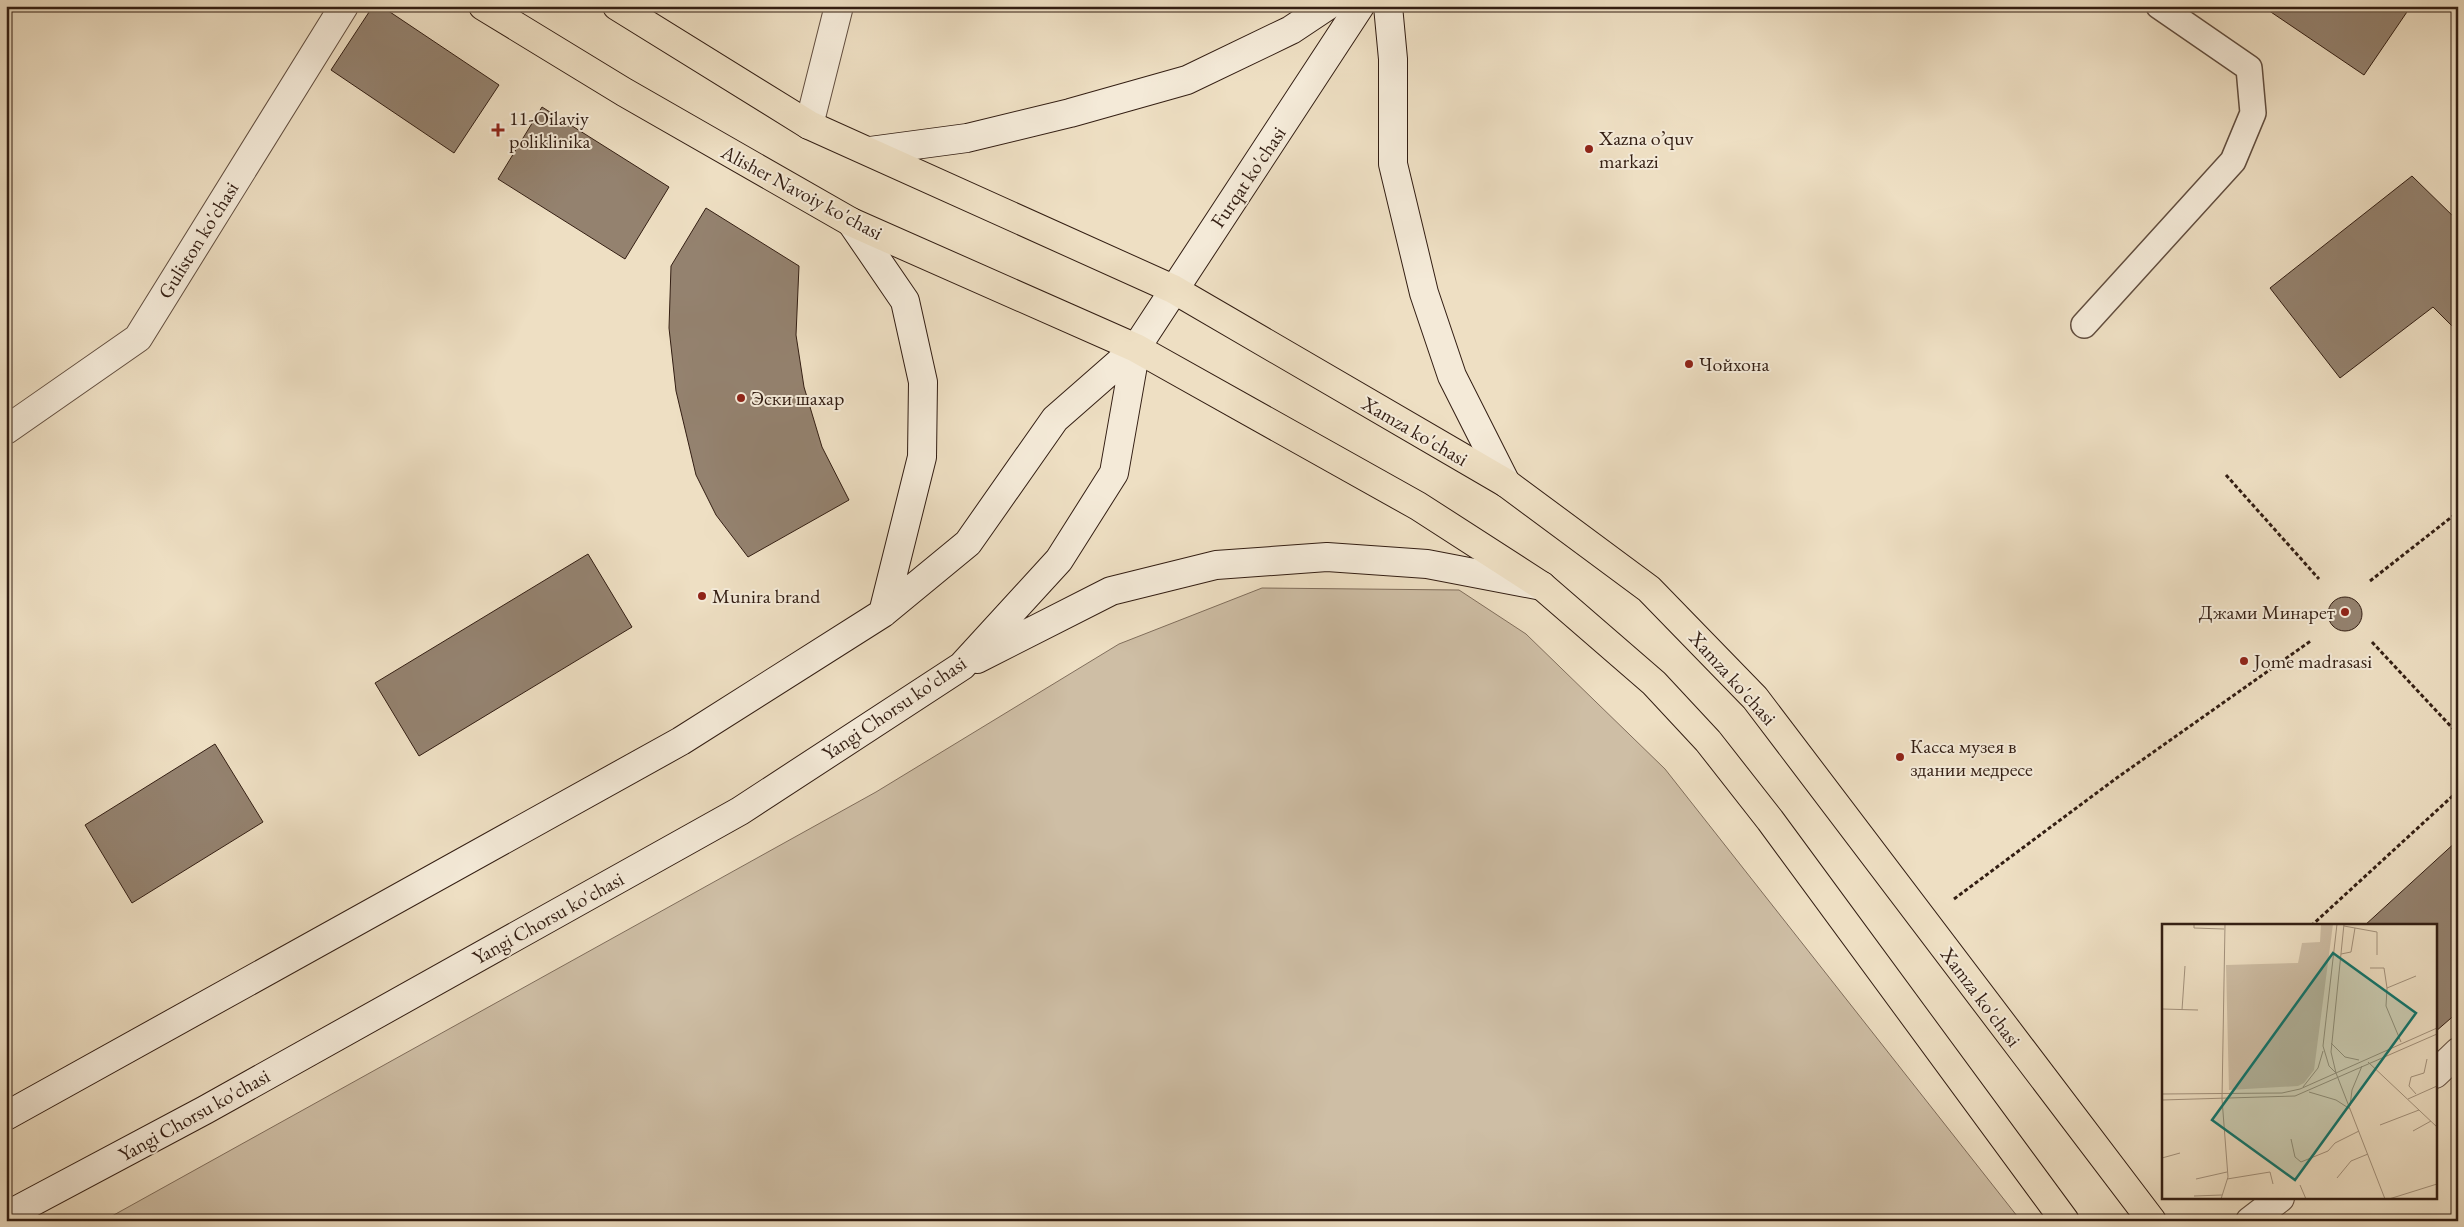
<svg xmlns="http://www.w3.org/2000/svg" width="2464" height="1227" font-family="'EB Garamond',serif">
  <rect width="100%" height="100%" fill="#eedfc3"/>
  <filter id="stains"><feTurbulence type="fractalNoise" baseFrequency=".004" numOctaves="4"/><feColorMatrix values="0 0 0 0 .2 0 0 0 0 .09 0 0 0 0 .02 0 0 0 .5 -.17"/></filter>
  <radialGradient id="worn" r=".72"><stop offset=".6" stop-color="#630" stop-opacity="0"/><stop offset="1" stop-color="#630" stop-opacity=".3"/></radialGradient>
  <!-- green -->
  <path fill="#cebea5" stroke="#806e5c" d="M1262,588L1459,590L1526,634L1665,769L2021,1221H103L876,792L1119,644Z"/>
  <!-- building -->
  <path fill="#94826f" stroke="#331e13" d="M373,6H381L499,85L454,153L331,70Z
    M2262,6H2411L2364,75Z
    M542,107L669,187L625,259L498,179Z
    M2412,176L2458,221V332L2433,307L2340,378L2270,288Z
    M706,208L799,266L796,335L804,387L822,447L849,500L748,557L716,515L696,475L676,391L669,328L671,266Z
    M588,554L632,627L419,756L375,683Z
    M2328 614a17 17 0 1 1 34 0a17 17 0 1 1-34 0Z
    M215,744L263,822L132,903L85,825Z
    M2458,840V1012L2435,1032V926H2364Z"/>
  <g fill="none" stroke-linecap="round" stroke-linejoin="round">
    <defs>
      <path id="lane" d="M2084,325L2233,161L2253,113L2249,68L2159,6"/>
      <path id="street" d="M809,125L839,6
        M6,430L138,338L344,6
        M2435,1074L2458,1052
        M2250,1221L2280,1198"/>
      <path id="secondary" d="M1388,6L1393,59V164L1424,293L1452,376L1506,483
        M870,151L967,138L1070,113L1187,80L1291,30L1327,6
        M851,222L905,301L923,382L922,457L883,613
        M977,659L1111,591L1216,565L1327,557L1427,564L1542,586
        M6,1116L681,741L883,613L968,543L1055,419L1136,348L1360,6
        M6,1216L205,1110L740,811L962,666L1059,560L1114,473L1136,348"/>
      <path id="primary" d="M483,6L624,92L851,222L1136,348L1418,506L1542,586L1654,683L1708,741L1770,820L2065,1221
        M617,6L809,125L1173,289L1506,483L1649,589L1755,698L2152,1221"/>
    </defs>
    <!-- lane casing -->
    <use href="#lane" stroke="#624e3f" stroke-width="28"/>
    <!-- street casing -->
    <use href="#street" stroke="#624e3f" stroke-width="30"/>
    <!-- secondary casing -->
    <use href="#secondary" stroke="#331e13" stroke-width="30"/>
    <!-- primary casing -->
    <use href="#primary" stroke="#331e13" stroke-width="30"/>
    <!-- path -->
    <path stroke="#331e13" stroke-width="3" stroke-dasharray="4 2.5" stroke-linecap="butt" d="M2226,475L2319,579
      M2370,581L2458,512
      M2372,642L2458,734
      M1954,899L2118,777L2312,640
      M2311,926L2458,791"/>
    <!-- lane -->
    <use href="#lane" stroke="#f4ead8" stroke-width="25"/>
    <!-- street -->
    <use href="#street" stroke="#f4ead8" stroke-width="28"/>
    <!-- secondary -->
    <use href="#secondary" stroke="#f4ead8" stroke-width="28"/>
    <!-- primary -->
    <use href="#primary" stroke="#eedfc3" stroke-width="28"/>
  </g>
  <!-- markers -->
  <g fill="#8f2418" stroke="#f4ead8" stroke-width="2">
    <path d="M495.5 122.5h5v5h5v5h-5v5h-5v-5h-5v-5h5z"/>
    <circle cx="1589" cy="149" r="5"/>
    <circle cx="1689" cy="364" r="5"/>
    <circle cx="741" cy="398" r="5"/>
    <circle cx="702" cy="596" r="5"/>
    <circle cx="2345" cy="612" r="5"/>
    <circle cx="2244" cy="661" r="5"/>
    <circle cx="1900" cy="757" r="5"/>
  </g>
  <g text-anchor="middle" dominant-baseline="central" stroke-width="4" stroke-linejoin="round" paint-order="stroke">
    <!-- poi labels -->
    <g font-size="20" fill="#331e13" stroke="#f4ead8" text-anchor="start">
      <text x="509" y="118">11-Oilaviy<tspan x="509" dy="23">poliklinika</tspan></text>
      <text x="1599" y="138">Xazna o’quv<tspan x="1599" dy="23">markazi</tspan></text>
      <text x="1699" y="364">Чойхона</text>
      <text x="751" y="398">Эски шахар</text>
      <text x="712" y="596">Munira brand</text>
      <text x="2335" y="612" text-anchor="end">Джами Минарет</text>
      <text x="2254" y="661">Jome madrasasi</text>
      <text x="1910" y="746">Касса музея в<tspan x="1910" dy="23">здании медресе</tspan></text>
    </g>
    <!-- street labels -->
    <g font-size="20" fill="#331e13" stroke="#f4ead8">
      <text transform="translate(1248 177) rotate(-56)">Furqat ko'chasi</text>
      <text transform="translate(802 192) rotate(28)">Alisher Navoiy ko'chasi</text>
      <text transform="translate(198 240) rotate(-58)">Guliston ko'chasi</text>
      <text transform="translate(1415 431) rotate(30)">Xamza ko'chasi</text>
      <text transform="translate(1733 678) rotate(48)">Xamza ko'chasi</text>
      <text transform="translate(894 708) rotate(-34)">Yangi Chorsu ko'chasi</text>
      <text transform="translate(548 918) rotate(-29)">Yangi Chorsu ko'chasi</text>
      <text transform="translate(1981 997) rotate(53)">Xamza ko'chasi</text>
      <text transform="translate(194 1115) rotate(-29)">Yangi Chorsu ko'chasi</text>
    </g>
  </g>
  <!-- overview -->
  <g transform="translate(2162 924)">
    <rect width="275" height="275" fill="#eedfc3"/>
    <path d="M159,0H171L152,146L142,159L136,162L67,166L64,41L136,39L140,19L158,18Z" fill="#cebea5"/>
    <path fill="none" stroke="#a3927d" stroke-width="1" d="M32,0V4L62,5M182,0L169,128L174,149L223,275M182,2L215,8V31M179,30L189,28L193,4M208,44H222L225,64M0,85L36,86M20,86L23,42M239,118L224,82L225,64L254,52M169,119L183,133L197,136M206,138L275,203M174,149L167,142L161,122L175,0M141,163L156,144L161,127M147,168L174,176L188,185M0,170L120,169L138,165L275,104M254,170L247,162L249,153L262,149L265,135M246,175L275,162M0,176L133,172L275,110M188,182L190,166L200,142M218,201L257,186M251,207L269,197M129,215L133,233L139,238L166,227L173,219L197,207M0,234L18,229M175,254L189,237L206,230M34,255L65,248M65,255L108,248L111,260M138,261L144,275M32,272L60,271M59,275L66,253L60,175L63,0M227,275L275,260"/>
    <path fill="#0f766e" fill-opacity="0.15" stroke="#0f766e" stroke-width="2.5" d="M171,29L254,89L133,256L50,196Z"/>
    <rect width="275" height="275" fill="none" stroke="#331e13" stroke-width="2.5"/>
  </g>
  <!-- margin -->
  <rect width="2464" height="1227" fill="none" stroke="#eedfc3" stroke-width="25"/>
  <rect x="8" y="8" width="2449" height="1212" fill="none" stroke="#331e13" stroke-width="2.5"/>
  <rect x="12" y="12" width="2439" height="1202" fill="none" stroke="#331e13"/>
  <rect width="100%" height="100%" filter="url(#stains)"/>
  <rect width="100%" height="100%" fill="url(#worn)"/>
</svg>
